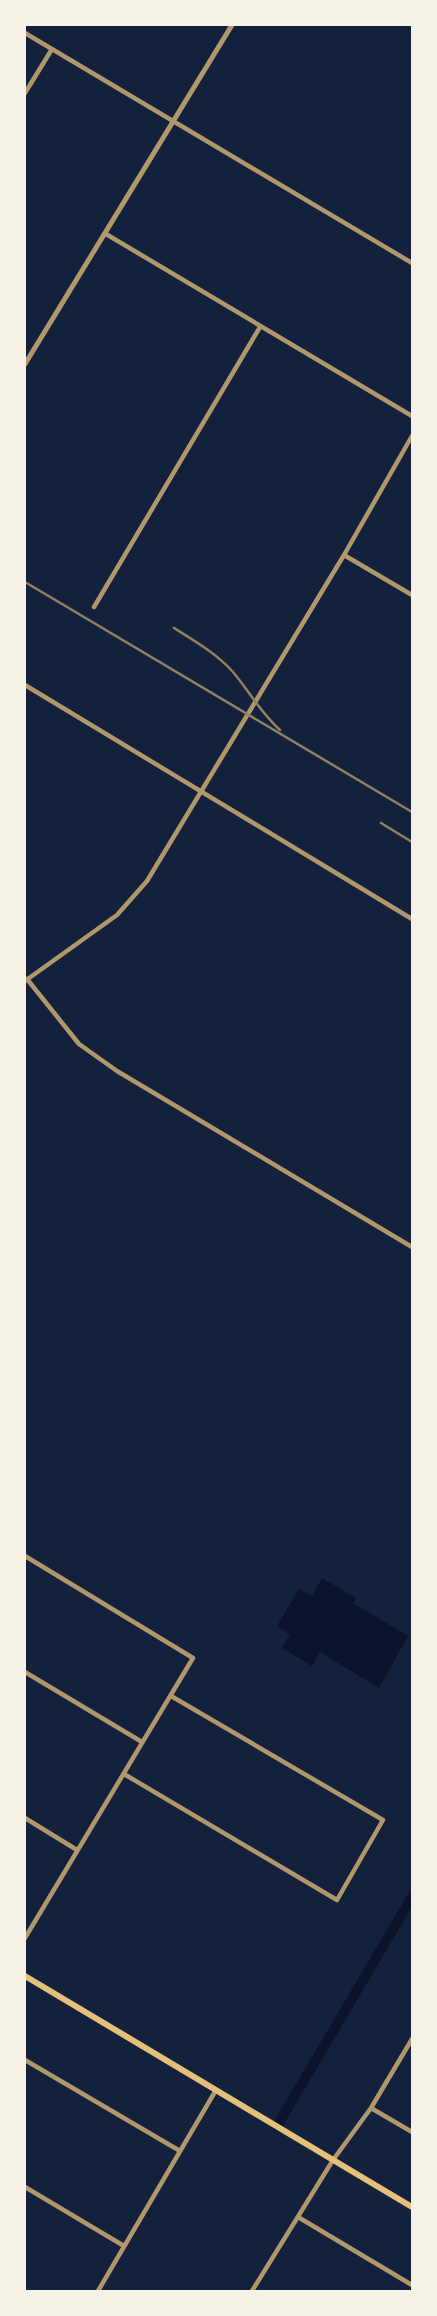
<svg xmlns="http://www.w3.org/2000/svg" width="437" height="2316" font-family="Rubik,sans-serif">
  <rect width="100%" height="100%" fill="#14213d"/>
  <!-- water -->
  <path fill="#0b132b" d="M322,1578L356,1598L353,1603L408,1636L379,1688L320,1652L312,1666L282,1648L290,1635L277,1626L299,1589L312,1596Z"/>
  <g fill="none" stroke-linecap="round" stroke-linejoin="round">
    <!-- canal -->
    <path stroke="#0b132b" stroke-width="10" d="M277,2126L412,1897"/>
    <!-- minor -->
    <path stroke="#b1986c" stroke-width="4.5" d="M25,33L412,263
      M25,93L52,49
      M106,234L412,416
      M344,555L412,595
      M94,607L260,327
      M25,685L412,919
      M27,979L79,1044L117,1071L412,1247
      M25,981L117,915L147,881L344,555L412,436
      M25,1556L193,1658L25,1938
      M25,1672L142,1742
      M124,1774L337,1900L383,1820L171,1696
      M25,1818L77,1850
      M25,2060L180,2151
      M371,2108L412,2132
      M25,2187L124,2246
      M298,2217L412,2285
      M98,2291L216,2090
      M252,2291L333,2160L371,2108L412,2039"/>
    <!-- tertiary -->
    <path stroke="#b1986c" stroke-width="5" d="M25,364L232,25"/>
    <!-- secondary -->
    <path stroke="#e5c07b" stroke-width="6" d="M25,1976L412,2207"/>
    <!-- rail -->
    <path stroke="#918062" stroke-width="2.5" d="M25,582L412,812
      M174,628C195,641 217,654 233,672C249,691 261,713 280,730
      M381,823L412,842"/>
  </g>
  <!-- border -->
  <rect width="437" height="2316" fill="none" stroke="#f6f1e7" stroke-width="52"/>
</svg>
